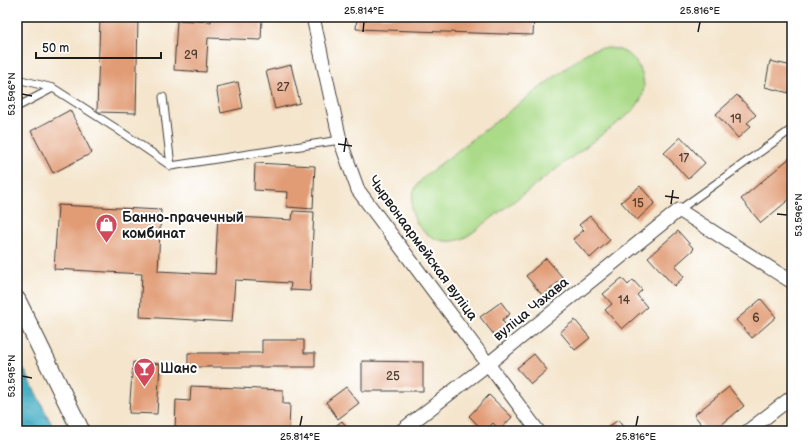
<svg xmlns="http://www.w3.org/2000/svg" width="809" height="448" font-family="'Balsamiq Sans',sans-serif">
  <defs>
    <pattern id="water-ripples" width="26" height="14" patternUnits="userSpaceOnUse"><rect width="26" height="14" fill="#47b0c6"/><path d="M2 4q2-2 4 0t4 0M15 11q2-2 4 0t4 0" fill="none" stroke="#3a8ea0"/></pattern>
  </defs>
  <rect width="100%" height="100%" fill="#fff"/>
  <filter id="ink" filterUnits="userSpaceOnUse"><feTurbulence type="fractalNoise" baseFrequency=".025" numOctaves="2"/><feDisplacementMap in="SourceGraphic" scale="8" xChannelSelector="R" yChannelSelector="G"/><feConvolveMatrix kernelMatrix="1 2 1 2 8 2 1 2 1" color-interpolation-filters="sRGB"/></filter>
  <filter id="wash" filterUnits="userSpaceOnUse"><feTurbulence type="fractalNoise" baseFrequency=".012" numOctaves="4" result="noise"/><feDisplacementMap in="SourceGraphic" scale="16" xChannelSelector="R" yChannelSelector="G"/><feGaussianBlur stdDeviation="0.9" result="paint"/><feColorMatrix in="noise" values="0 0 0 0 0 0 0 0 0 0 0 0 0 0 0 0 0 1.4 0 .05"/><feComposite in="paint" operator="in"/></filter>
  <g filter="url(#wash)">
    <rect width="100%" height="100%" fill="#f4e5cc"/>
    <!-- garden -->
    <path fill="#abdb89" stroke="#647c52" d="M601,48C607,48 614,48 620,50C639,57 649,81 641,99C638,105 634,109 629,114L472,233C469,235 466,237 464,238C438,250 407,227 412,199C413,189 419,182 426,175L583,55L592,50Z"/>
    <!-- water -->
    <path fill="url(#water-ripples)" stroke="#326671" d="M17,359H19L55,431H17Z"/>
    <g id="blocks">
      <!-- building -->
      <path fill="#e19b74" d="M100,17H138L136,113L97,112Z
        M211,17H262L261,40L208,38L206,72L174,70L177,20L211,22Z
        M357,17H534L533,35L356,29Z
        M770,61L792,66V76L789,93L765,87Z
        M291,65L300,103L275,109L266,71Z
        M238,82L243,108L221,113L216,87Z
        M737,95L756,115L747,123L751,126L738,138L716,114Z
        M70,110L92,153L53,173L31,131Z
        M681,137L705,163L688,179L664,153Z
        M792,156V197L761,223L741,199Z
        M255,163L315,166L313,209L287,207L288,192L254,190Z
        M640,186L655,203L637,220L621,202Z
        M58,205L161,210L158,271L215,274L218,216L292,220L293,211L314,212L310,291L290,290L291,283L235,280L232,322L140,317L142,274L54,269Z
        M590,216L610,240L590,258L573,239L584,230L579,225Z
        M678,231L694,249L675,266L684,277L674,286L648,257Z
        M546,258L563,278L543,296L526,276Z
        M622,278L628,285L633,280L642,290L637,295L647,307L622,329L605,310L612,304L603,294Z
        M761,299L776,317L752,338L736,320Z
        M501,302L510,314L502,320L507,327L495,336L480,317Z
        M575,320L590,338L575,350L560,332Z
        M262,340H304V353H315V367H188V353H262Z
        M534,354L547,370L531,384L517,368Z
        M362,361L423,362V391H362Z
        M133,362L160,364L157,414L129,413Z
        M191,386L283,390V404H290L289,431H175L176,400L190,401Z
        M346,387L359,403L338,419L326,402Z
        M729,387L744,406L714,431H707L694,415Z
        M489,395L512,417L500,430L493,423L486,431H484L469,416Z
        M618,420L626,431H603Z
        M342,421L350,431H329Z"/>
    </g>
  </g>
  <g filter="url(#ink)">
    <use href="#blocks" fill-opacity="0" stroke="#3c3a36" stroke-width="1"/>
    <g fill="none" stroke-linecap="round" stroke-linejoin="round">
      <defs>
        <path id="service" d="M17,79L53,88
          M163,97L171,166
          M17,107L53,88L117,129L171,166L340,140
          M679,210L792,129
          M784,277L792,271"/>
        <path id="minor" d="M313,17L340,140L358,190L538,431
          M401,431L488,364L679,210L792,282
          M748,431L792,397"/>
        <path id="tertiary" d="M17,300L81,431"/>
      </defs>
      <!-- service casing -->
      <use href="#service" stroke="#3c3a36" stroke-width="9"/>
      <!-- minor casing -->
      <use href="#minor" stroke="#3c3a36" stroke-width="15"/>
      <!-- tertiary casing -->
      <use href="#tertiary" stroke="#3c3a36" stroke-width="19"/>
      <!-- service -->
      <use href="#service" stroke="#fff" stroke-width="7"/>
      <!-- minor -->
      <use href="#minor" stroke="#fff" stroke-width="13"/>
      <!-- tertiary -->
      <use href="#tertiary" stroke="#fff" stroke-width="17"/>
    </g>
  </g>
  <!-- ticks -->
  <path fill="none" stroke="#1c1c1c" stroke-width="1.5" d="M363,32L364,22M698,32L700,22M22,94L32,96M338,144L352,146M344,152L346,138M665,196L679,198M671,204L673,190M777,214L787,215M22,376L32,378M300,426L302,416M636,426L638,416"/>
  <!-- icons -->
  <defs>
    <symbol id="shop-pin" viewBox="-11 -11 22 30"><path d="M0 17L-7.5 6A9.5 9.5 0 1 1 7.5 6Z" fill="#d1495b" stroke="#fff"/><path d="M-5-2.5h2.3a2.7 3.5 0 0 1 5.4 0H5L5.5 6h-11ZM-1.5-2.5h3a1.5 2.3 0 0 0-3 0Z" fill="#fff"/></symbol>
    <symbol id="bar-pin" viewBox="-11 -11 22 30"><path d="M0 17L-7.5 6A9.5 9.5 0 1 1 7.5 6Z" fill="#d1495b" stroke="#fff"/><path d="M-6-5H6L.8 .8V4.5H3.5V6h-7V4.5H-.8V.8Z" fill="#fff"/></symbol>
  </defs>
  <g fill-rule="evenodd">
    <use href="#shop-pin" x="94" y="212" width="25" height="34"/>
    <use href="#bar-pin" x="132" y="356" width="25" height="34"/>
  </g>
  <g text-anchor="middle" dominant-baseline="central" stroke-width="4" stroke-linejoin="round" paint-order="stroke">
    <!-- number labels -->
    <g font-size="12" fill="#4d3c32">
      <text x="191" y="55">29</text>
      <text x="283" y="87">27</text>
      <text x="736" y="119">19</text>
      <text x="684" y="158">17</text>
      <text x="638" y="203">15</text>
      <text x="624" y="300">14</text>
      <text x="756" y="318">6</text>
      <text x="393" y="376">25</text>
    </g>
    <!-- poi labels -->
    <g font-size="14" font-weight="bold" fill="#1c1c1c" stroke="#fff" text-anchor="start">
      <text x="122" y="217">Банно-прачечный<tspan x="122" dy="16">комбинат</tspan></text>
      <text x="160" y="368">Шанс</text>
    </g>
    <!-- street labels -->
    <g font-size="14" fill="#1c1c1c" stroke="#fff">
      <text transform="translate(423 248) rotate(54)">Чырвонаармейская вуліца</text>
      <text transform="translate(531 309) rotate(-39)">вуліца Чэхава</text>
    </g>
  </g>
  <!-- margin -->
  <rect width="809" height="448" fill="none" stroke="#fff" stroke-width="44"/>
  <!-- scale -->
  <path d="M36 52v6h125v-6" fill="none" stroke="#1c1c1c" stroke-width="2"/>
  <text x="42" y="52" font-size="12" fill="#1c1c1c" stroke="#ffffff" stroke-width="3" paint-order="stroke">50 m</text>
  <rect x="22" y="22" width="765" height="404" fill="none" stroke="#1c1c1c" stroke-width="1.5"/>
  <g font-size="10" text-anchor="middle" fill="#1c1c1c">
    <text x="364" y="14">25.814°E</text>
    <text x="700" y="14">25.816°E</text>
    <text transform="translate(11 94) rotate(-90)" y="4">53.596°N</text>
    <text transform="translate(798 215) rotate(-90)" y="4">53.596°N</text>
    <text transform="translate(11 376) rotate(-90)" y="4">53.595°N</text>
    <text x="300" y="440">25.814°E</text>
    <text x="636" y="440">25.816°E</text>
  </g>
</svg>
